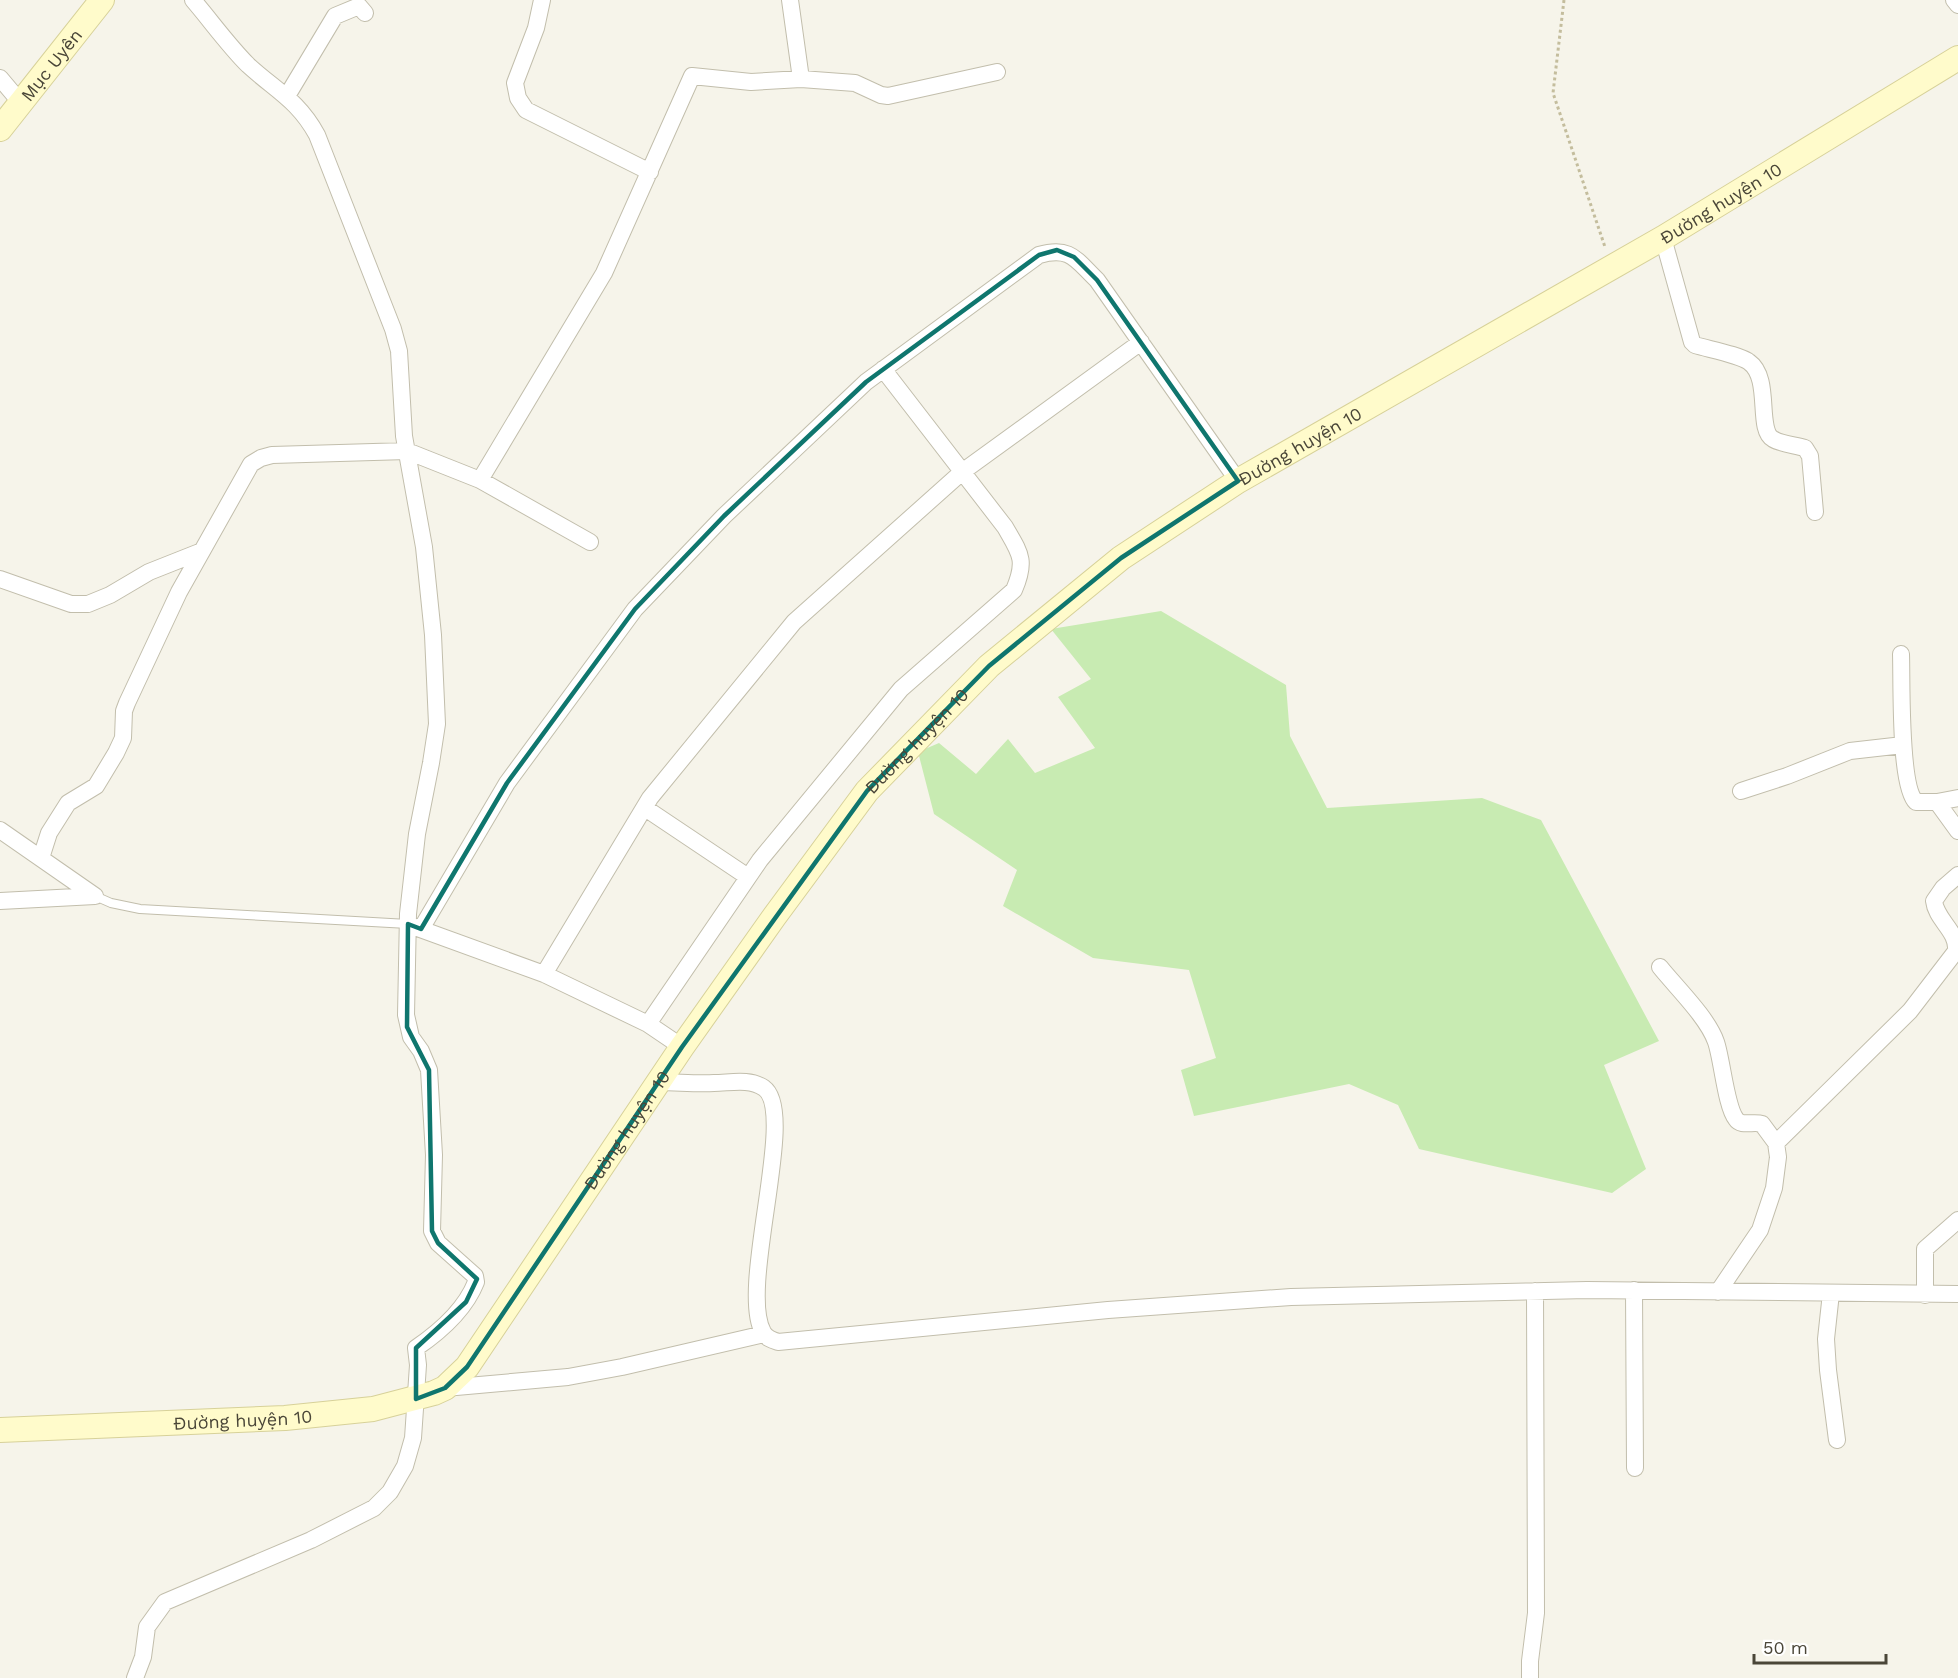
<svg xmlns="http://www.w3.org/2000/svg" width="1958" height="1678" font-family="'Work Sans',sans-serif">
  <rect width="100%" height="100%" fill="#f6f4ea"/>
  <!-- green -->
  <path fill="#c8ebb2" d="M1161,611L1286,685L1290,736L1327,808L1482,798L1541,820L1659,1041L1604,1065L1646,1169L1612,1193L1419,1149L1398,1105L1349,1084L1194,1116L1181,1070L1216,1058L1189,970L1093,958L1003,906L1017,870L934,814L918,752L939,743L976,774L1008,739L1035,773L1095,748L1058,697L1091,679L1051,629Z"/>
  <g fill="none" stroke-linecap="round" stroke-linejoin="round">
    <defs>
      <path id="lane" d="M95,896L111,903L140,909L408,924"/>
      <path id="street" d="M542,0L536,28L515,83L518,98L526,110L650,172
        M1954,0L1958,5
        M0,78L21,103
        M801,79L855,83L881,95L888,96L997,72
        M287,96L335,16L359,6L365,13
        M1663,238L1692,342L1695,345C1708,349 1740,355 1749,362C1772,378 1756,430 1773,439C1781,444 1795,445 1805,448L1810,456L1815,512
        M480,480L604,273L692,76L751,82L801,79L790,0
        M0,579L71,604H88L110,595L149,572L202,551
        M1901,654C1902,681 1899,786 1916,802H1937L1958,831
        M1741,791L1787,776L1850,751L1903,745
        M1937,802L1958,798
        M645,808L748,877
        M0,830L95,896
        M41,858L49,833L68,803L96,786L116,753L123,738L124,711L127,703L179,592L251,464L261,458L272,455L407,451L480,480L590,542
        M0,901L95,896
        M412,926L544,974L648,1024L682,1047
        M421,929L507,783L635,609L724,516L866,382L1039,255C1071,246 1076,260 1097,280L1238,481
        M1660,967C1676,987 1708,1018 1716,1042C1722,1059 1726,1107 1736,1119C1741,1127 1754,1121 1762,1124L1776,1143
        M544,974L650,798L794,622L962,472L1141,342
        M648,1024L760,860L901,689L1014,590C1027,560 1020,553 1005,527L883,369
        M659,1082C677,1082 696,1084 714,1083C730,1083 749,1078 764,1088C798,1112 738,1287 763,1332C766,1338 772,1340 778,1342L1108,1310L1291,1297L1587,1290L1958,1294
        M1634,1290L1635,1468
        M1718,1292L1760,1230L1774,1188L1778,1157L1776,1143L1910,1011L1956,951C1958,931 1936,920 1934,901L1943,888L1958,875
        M1831,1293L1826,1339L1828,1370L1837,1440
        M1925,1295V1249L1958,1220
        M445,1388L568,1377L622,1367L764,1334
        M135,1678L143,1657L147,1627L165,1602L311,1540L374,1508L390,1492L405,1466L413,1438L418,1365L416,1348C441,1331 465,1310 476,1282L475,1276L466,1268L438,1243L432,1231L434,1155L429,1070L421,1051L411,1037L406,1015L408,914L417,834L431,763L437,724L433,635L424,547L404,436L399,351L393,329L317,135C298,100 275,90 248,65C228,45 211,21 193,0
        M1530,1678V1661L1536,1613L1535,1291"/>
      <g id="secondary">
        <path id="s1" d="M0,129L102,0"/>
        <path id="s2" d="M0,1430L285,1418L373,1409L434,1393L445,1388L467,1367L682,1047L774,917L867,791L989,666L1121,558L1238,481L1663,238L1958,58"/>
      </g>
    </defs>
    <!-- lane casing -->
    <use href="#lane" stroke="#c2beac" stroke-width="10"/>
    <!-- street casing -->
    <use href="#street" stroke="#c2beac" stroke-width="18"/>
    <!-- secondary casing -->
    <use href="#secondary" stroke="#d7d199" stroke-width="26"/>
    <!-- path -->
    <path stroke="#c4bd9d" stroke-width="3" stroke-dasharray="3 3" stroke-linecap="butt" d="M1564,0L1553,93L1605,247"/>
    <!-- lane -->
    <use href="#lane" stroke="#fff" stroke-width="8"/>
    <!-- street -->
    <use href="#street" stroke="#fff" stroke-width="16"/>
    <!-- secondary -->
    <use href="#secondary" stroke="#fffbcb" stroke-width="24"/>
  </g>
  <!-- marked area -->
  <path fill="none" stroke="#0f766e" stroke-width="4.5" stroke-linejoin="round" d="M1057,250L1074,257L1097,280L1238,481L1121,558L989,666L867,791L682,1047L467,1367L445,1388L416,1399V1348L466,1302L477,1279L438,1243L432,1231L429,1070L407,1027L408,924L421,929L507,783L635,609L724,516L866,382L1039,255Z"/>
  <g text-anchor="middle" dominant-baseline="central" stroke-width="4.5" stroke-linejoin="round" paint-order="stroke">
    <!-- street labels -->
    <g font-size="18" fill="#4a4638" stroke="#fff">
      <text stroke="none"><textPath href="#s1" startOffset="82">Mục Uyên</textPath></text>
      <text stroke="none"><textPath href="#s2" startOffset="2223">Đường huyện 10</textPath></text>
      <text stroke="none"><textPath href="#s2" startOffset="1737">Đường huyện 10</textPath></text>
      <text stroke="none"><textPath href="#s2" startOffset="1251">Đường huyện 10</textPath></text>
      <text stroke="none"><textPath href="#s2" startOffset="765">Đường huyện 10</textPath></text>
      <text stroke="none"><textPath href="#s2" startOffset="243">Đường huyện 10</textPath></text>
    </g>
  </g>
  <!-- scale -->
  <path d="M1754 1654v9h132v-9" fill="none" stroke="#4a4638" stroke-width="3"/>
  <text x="1763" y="1654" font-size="18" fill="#4a4638" stroke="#ffffff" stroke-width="4.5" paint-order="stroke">50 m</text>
</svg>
